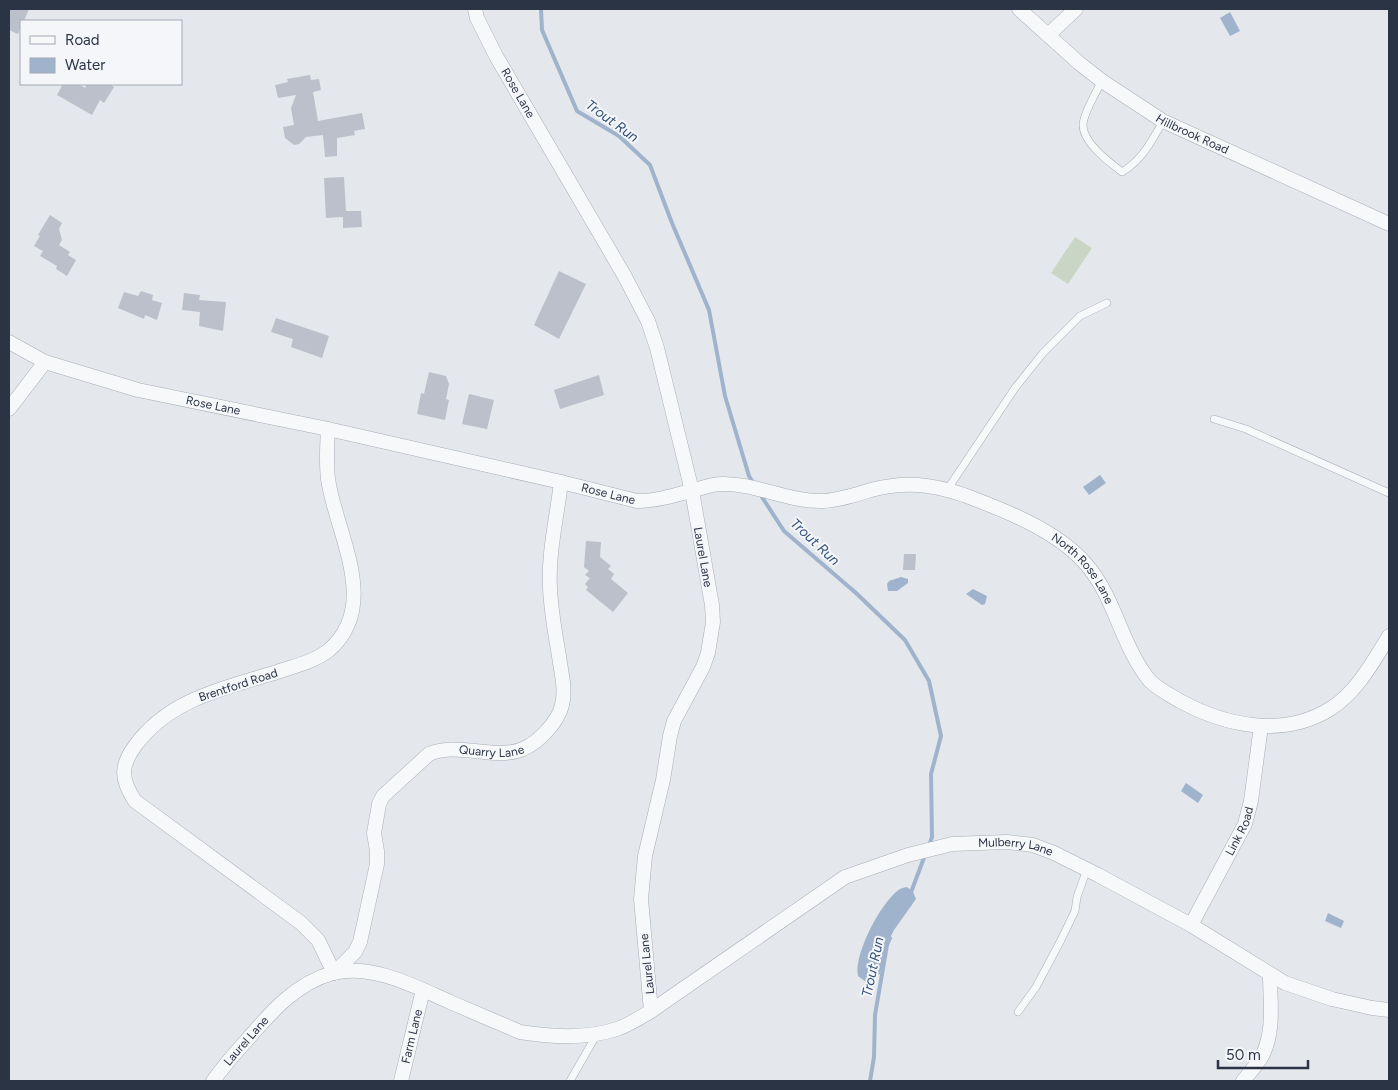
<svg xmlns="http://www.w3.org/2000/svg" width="1398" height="1090" font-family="Figtree,sans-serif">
  <rect width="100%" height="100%" fill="#e4e7ec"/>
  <!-- green -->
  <path fill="#c9d6c5" d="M1075,237L1092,248L1068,284L1051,273Z"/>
  <!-- water -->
  <path fill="#9fb4cc" d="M1230,12L1240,31L1230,36L1220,18Z
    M1100,475L1106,483L1089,495L1083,487Z
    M901,577L908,579V583L897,591H888L887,584L889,581Z
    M973,589L987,596L985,604L982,605L966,594Z
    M1186,783L1203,795L1198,803L1181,791Z
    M907,887L913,892L916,899L894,930L888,942L880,974L866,982L858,976C853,956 881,901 900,889C902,888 905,887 907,887Z
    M1328,913L1344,921L1341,928L1325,921Z"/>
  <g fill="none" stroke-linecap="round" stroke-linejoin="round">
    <!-- stream -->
    <path stroke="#9fb4cc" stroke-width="4" d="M541,9L542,30L577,111L619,136L650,165L672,223L709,310L725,396L749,476L754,484
      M760,494L784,531L856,593L905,640L929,681L941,736L931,774L932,837L929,846
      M910,895L925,855
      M870,1081L874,1057L875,1015L887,945L890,938"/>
  </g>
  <!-- building -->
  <path fill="#bbc0ca" d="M9,9H29L24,21H21V26L18,34L9,30Z
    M310,75L311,80L319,79L321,90L313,92L318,121L362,113L365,129L354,131L355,135L337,138V156L325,157L323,135L306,137L299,144L294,145L285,138L283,127L294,125L291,108L296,95L278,98L275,85L288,82L287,79Z
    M63,84H78L85,88L87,84H109L114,87L104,103L100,100L92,115L57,95Z
    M344,177L346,211H361L362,227L343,228V217L326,218L324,178Z
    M50,215L62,223L59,229L62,240L59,245L70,252L68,255L76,260L67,276L56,269L57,266L40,256L43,251L34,246L40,236L38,235Z
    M559,271L586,284L559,339L534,325Z
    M141,291L153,295L152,300L162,303L157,320L145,315L144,319L118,308L124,292L138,296Z
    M184,293L200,295L199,300L226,302L223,331L199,326L200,312L182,310Z
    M276,318L329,336L322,358L291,347L293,339L271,332Z
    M429,372L446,376L449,384L446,399L449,400L445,420L417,414L421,393L424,394Z
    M599,375L604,395L560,409L554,390Z
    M469,394L494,400L487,429L462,424Z
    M586,541L601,542L600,557L611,566L608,569L614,574L611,579L628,593L613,612L586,590L588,587L585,584L590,578L585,575L589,571L584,567Z
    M904,554H916L915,570H903Z"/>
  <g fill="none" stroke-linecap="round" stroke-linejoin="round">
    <defs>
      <path id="service" d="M1102,81C1097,90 1083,115 1083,125C1083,143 1109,162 1122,172C1142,160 1152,141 1163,121
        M1214,419L1246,429L1389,493
        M947,490L1015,388L1043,353L1080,316L1107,303
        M1018,1012L1036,987L1061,940L1075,911L1077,897L1087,869
        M570,1081L597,1034"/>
      <g id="minor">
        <path id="s1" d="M1019,9L1079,63L1102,81L1163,121L1389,224"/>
        <path d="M1048,35L1076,9"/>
        <path id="s2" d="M9,342L45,362L138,390L328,429L561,482L637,501C657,501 676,495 694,490C703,488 712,484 721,484C756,483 788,502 823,501C840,500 855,495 871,490C905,481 931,484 964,495C1004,510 1056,530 1085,563C1115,596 1121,646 1150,681C1158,689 1170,695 1180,701C1226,726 1283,738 1330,709C1357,692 1373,662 1389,636"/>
        <path d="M9,409L45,362"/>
        <path d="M328,429C327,446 326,462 328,479C336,534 381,605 329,650C314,662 294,666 277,672C225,688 169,699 135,746C120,766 121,780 135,801L301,923L318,940L334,973"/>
        <path id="s3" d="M1191,925L1245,824L1251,801L1261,726"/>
        <path id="s4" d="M334,973L355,952L360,942L377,864V851L374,833L379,804L383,796L429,754C458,741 495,761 523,749C539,742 558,722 562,705C566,689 561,672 559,656C555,633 551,611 550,588C548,553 557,517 561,482"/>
        <path id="s5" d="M651,1011L845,877L908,855L952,844L1007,842L1033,845L1054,853L1098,875L1191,925L1285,983L1332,999L1372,1008L1389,1010"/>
        <path id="s6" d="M213,1081C223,1067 235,1053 247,1040C271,1012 296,983 333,973C372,963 416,987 450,1002C473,1012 497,1022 520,1032C551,1037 587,1039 617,1029C629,1025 641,1017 651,1011L641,899L645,856L663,780L670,736L674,721L703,667L708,653L713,622L712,605L692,491L657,348L648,321L624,275L496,56L477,18L475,9"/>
        <path id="s7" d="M401,1081L423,990"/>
        <path d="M1243,1081C1249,1073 1257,1065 1262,1056C1275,1031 1270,1001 1270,974"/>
      </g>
    </defs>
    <!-- service casing -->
    <use href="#service" stroke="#a9aeb7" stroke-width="8"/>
    <!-- minor casing -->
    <use href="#minor" stroke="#a9aeb7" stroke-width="15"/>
    <!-- service -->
    <use href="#service" stroke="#f7f8fa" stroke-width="7"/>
    <!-- minor -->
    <use href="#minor" stroke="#f7f8fa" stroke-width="14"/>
  </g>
  <g text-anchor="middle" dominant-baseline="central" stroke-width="4" stroke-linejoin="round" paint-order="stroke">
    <!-- street labels -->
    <g font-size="12" fill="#2b3445" stroke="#f4f6f9">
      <text transform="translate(518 93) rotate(60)">Rose Lane</text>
      <text stroke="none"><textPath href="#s1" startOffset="215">Hillbrook Road</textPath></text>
      <text stroke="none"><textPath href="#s2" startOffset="215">Rose Lane</textPath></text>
      <text stroke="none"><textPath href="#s2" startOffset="620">Rose Lane</textPath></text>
      <text transform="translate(703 557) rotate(80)">Laurel Lane</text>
      <text stroke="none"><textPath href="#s2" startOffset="1126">North Rose Lane</textPath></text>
      <text transform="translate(238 685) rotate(-18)">Brentford Road</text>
      <text stroke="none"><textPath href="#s4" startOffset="316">Quarry Lane</textPath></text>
      <text stroke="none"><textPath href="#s3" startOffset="106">Link Road</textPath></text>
      <text stroke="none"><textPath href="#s5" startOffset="412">Mulberry Lane</textPath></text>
      <text transform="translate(647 964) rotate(-96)">Laurel Lane</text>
      <text stroke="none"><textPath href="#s7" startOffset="46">Farm Lane</textPath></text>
      <text stroke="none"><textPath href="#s6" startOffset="52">Laurel Lane</textPath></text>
    </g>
    <!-- water labels -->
    <g font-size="14" font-style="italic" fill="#34527a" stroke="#f4f6f9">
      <text transform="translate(612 121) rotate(36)">Trout Run</text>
      <text transform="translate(815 542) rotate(43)">Trout Run</text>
      <text transform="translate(873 967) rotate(-78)">Trout Run</text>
    </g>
  </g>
  <!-- border -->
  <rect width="1398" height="1090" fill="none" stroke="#2b3445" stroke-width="20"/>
  <!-- legend -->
  <rect x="20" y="20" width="162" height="65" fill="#f4f6f9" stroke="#a4a8b1"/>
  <rect x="30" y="36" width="25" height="8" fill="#f7f8fa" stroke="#a4a8b1"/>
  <text x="65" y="45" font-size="15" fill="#2b3445">Road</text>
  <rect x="30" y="58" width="25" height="15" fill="#9fb4cc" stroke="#a4a8b1"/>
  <text x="65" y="70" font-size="15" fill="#2b3445">Water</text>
  <!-- scale -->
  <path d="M1218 1060v8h90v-8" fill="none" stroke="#2b3445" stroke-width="2.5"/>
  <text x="1226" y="1060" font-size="15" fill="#2b3445" stroke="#f4f6f9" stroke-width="4" paint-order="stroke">50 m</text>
</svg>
